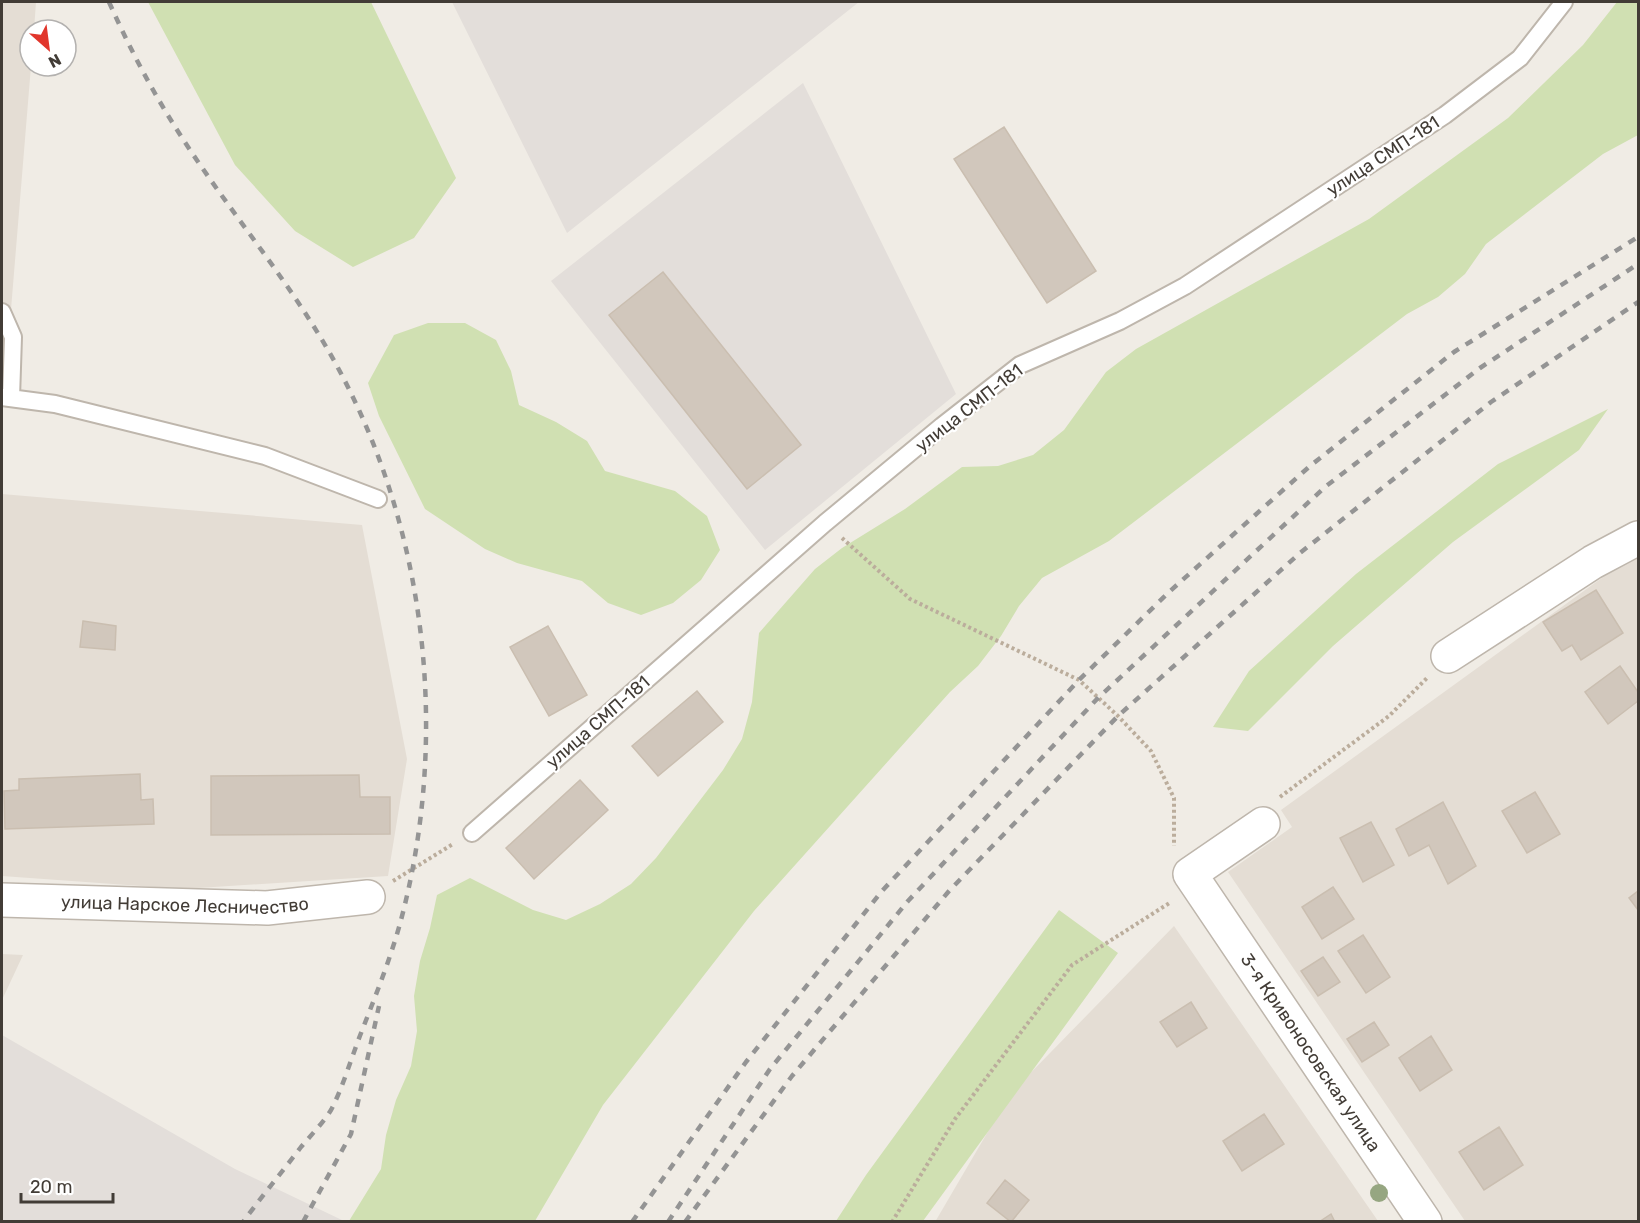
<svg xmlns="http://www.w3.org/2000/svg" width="1640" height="1223" font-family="Rubik,sans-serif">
  <rect width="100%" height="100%" fill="#f0ece5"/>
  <!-- residential -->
  <path fill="#e4ddd4" d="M2,2H36L34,30H30L31,66L2,419Z
    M2,494L362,525L407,759L388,876L183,889L2,876Z
    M1635,554L1638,560V1221H1465L1228,872L1292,827L1281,810Z
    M1174,926L1378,1221L935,1222L1010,1094Z
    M2,954L23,955L2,1000Z"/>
  <!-- industrial -->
  <path fill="#e3deda" d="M452,2H859L567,233Z
    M803,83L956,394L765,550L551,281Z
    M2,1035L235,1169L344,1221H2Z"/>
  <!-- green -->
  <path fill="#d0e0b2" d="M148,2H371L456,178L414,238L353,267L295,231L235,165Z
    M1617,2H1638V135L1603,154L1486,244L1465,274L1438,297L1407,314L1109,541L1042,578L1019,606L1001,636L978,666L950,692L754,911L603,1105L535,1221H349L381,1169L386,1135L396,1100L411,1066L417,1031L414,996L420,961L430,928L437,895L470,878L533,910L566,920L600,904L631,884L656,858L723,770L742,739L752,702L759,633L815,569L842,548L905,509L962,467L998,466L1033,455L1064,430L1106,372L1136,349L1369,219L1508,118L1583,45Z
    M428,323H465L496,340L511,371L519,405L556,422L587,441L605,471L675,491L707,516L720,550L701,580L673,603L641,615L608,603L582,581L517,563L485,549L425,509L379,416L368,383L394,335Z
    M1608,409L1579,450L1453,542L1333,646L1248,731L1213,727L1249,671L1356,574L1498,464Z
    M1059,910L1118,953L923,1221H836L866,1175Z"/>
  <!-- building -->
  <path fill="#d1c7bc" stroke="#cabeb0" stroke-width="1.5" d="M1004,127L1096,271L1047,303L954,159Z
    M663,272L801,445L747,489L609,315Z
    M1596,590L1623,633L1581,660L1572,645L1562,651L1543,622Z
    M83,621L116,626L115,650L80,647Z
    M548,626L587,695L549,716L510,647Z
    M1620,666L1638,692V701L1608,724L1585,692Z
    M697,691L723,722L658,776L632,746Z
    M140,774L141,800L153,799L154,824L5,829L4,791L19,790V779Z
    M359,775L360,797H390V834L211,835V776Z
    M580,780L608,810L534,879L506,848Z
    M1535,792L1560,834L1527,853L1502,811Z
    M1443,802L1476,866L1448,884L1429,845L1409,856L1396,829Z
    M1371,822L1394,865L1363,882L1340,838Z
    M1333,887L1354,919L1322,939L1302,907Z
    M1638,891V910L1629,898Z
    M1363,935L1390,977L1366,993L1338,951Z
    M1323,957L1340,982L1318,996L1301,971Z
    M1191,1002L1207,1028L1177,1047L1160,1022Z
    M1374,1022L1389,1045L1362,1062L1347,1039Z
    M1431,1036L1452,1070L1420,1091L1399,1058Z
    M1264,1114L1284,1144L1242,1171L1223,1141Z
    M1499,1127L1523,1165L1484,1190L1459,1152Z
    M1005,1180L1029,1200L1011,1222L987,1203Z
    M1331,1214L1335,1222H1319Z"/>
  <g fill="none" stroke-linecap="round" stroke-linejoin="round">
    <defs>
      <path id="lane" d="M2,312L13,337L11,398
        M2,397L55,404L265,456L378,499
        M472,833L825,523L942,426L1020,365L1120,321L1185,286L1445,115L1520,58L1564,2"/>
      <g id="street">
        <path d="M1448,656L1593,562L1638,538"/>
        <path id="s1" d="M1263,824L1190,874L1425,1222"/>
        <path id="s2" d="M2,900L267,908L368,897"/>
      </g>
    </defs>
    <!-- lane casing -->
    <use href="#lane" stroke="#beb6ac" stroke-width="20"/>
    <!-- street casing -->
    <use href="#street" stroke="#beb6ac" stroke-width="36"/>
    <!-- path -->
    <path stroke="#bbad9c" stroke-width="4" stroke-dasharray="3 3" stroke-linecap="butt" d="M842,538L910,599L1079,680L1118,716L1151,751L1174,798V846
      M1280,797L1389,716L1428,677
      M393,881L453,844
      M892,1222L955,1119L1072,965L1171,902"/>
    <!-- lane -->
    <use href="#lane" stroke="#fff" stroke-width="16"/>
    <!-- street -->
    <use href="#street" stroke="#fff" stroke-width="33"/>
    <!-- rail -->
    <path stroke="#949494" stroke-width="4.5" stroke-dasharray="8 8" stroke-linecap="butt" d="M109,2C129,47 152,91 179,133C226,207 284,274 328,350C426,519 451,731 401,920C391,957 377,992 363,1028C352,1055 344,1085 331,1110C323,1123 311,1135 301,1147C282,1172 262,1196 243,1222
      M303,1222L351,1134L379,1006
      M632,1222L746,1062L882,891L1079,680L1169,592L1310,466L1454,352L1638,237
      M668,1222L770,1069L908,901L1097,699L1325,487L1480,368L1638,264
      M685,1222L792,1076L949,891L1118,716L1300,553L1491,402L1638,302"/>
  </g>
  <!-- trees -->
  <circle fill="#96a681" cx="1379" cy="1193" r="9"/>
  <g text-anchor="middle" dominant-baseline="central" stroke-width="4.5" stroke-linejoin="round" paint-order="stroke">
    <!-- street labels -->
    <g font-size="18" fill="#423c36" stroke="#fff">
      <text transform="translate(1383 156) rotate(-33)">улица СМП-181</text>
      <text transform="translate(969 408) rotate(-38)">улица СМП-181</text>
      <text transform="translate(598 722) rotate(-41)">улица СМП-181</text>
      <text stroke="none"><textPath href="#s2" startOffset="183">улица Нарское Лесничество</textPath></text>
      <text stroke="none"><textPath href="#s1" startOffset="304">3-я Кривоносовская улица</textPath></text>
    </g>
  </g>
  <!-- border -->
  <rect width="1640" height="1223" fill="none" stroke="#423c36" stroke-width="6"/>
  <!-- north arrow -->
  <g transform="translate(48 48) rotate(152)"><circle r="28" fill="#ffffff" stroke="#b3b1af" stroke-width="1.5"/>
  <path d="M0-4.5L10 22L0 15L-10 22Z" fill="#e1362c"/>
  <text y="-9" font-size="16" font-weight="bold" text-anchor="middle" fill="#423c36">N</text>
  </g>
  <!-- scale -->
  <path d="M21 1193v9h92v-9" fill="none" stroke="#423c36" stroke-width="3"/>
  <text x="30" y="1193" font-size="18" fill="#423c36" stroke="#ffffff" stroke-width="4.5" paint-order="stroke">20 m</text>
</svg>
